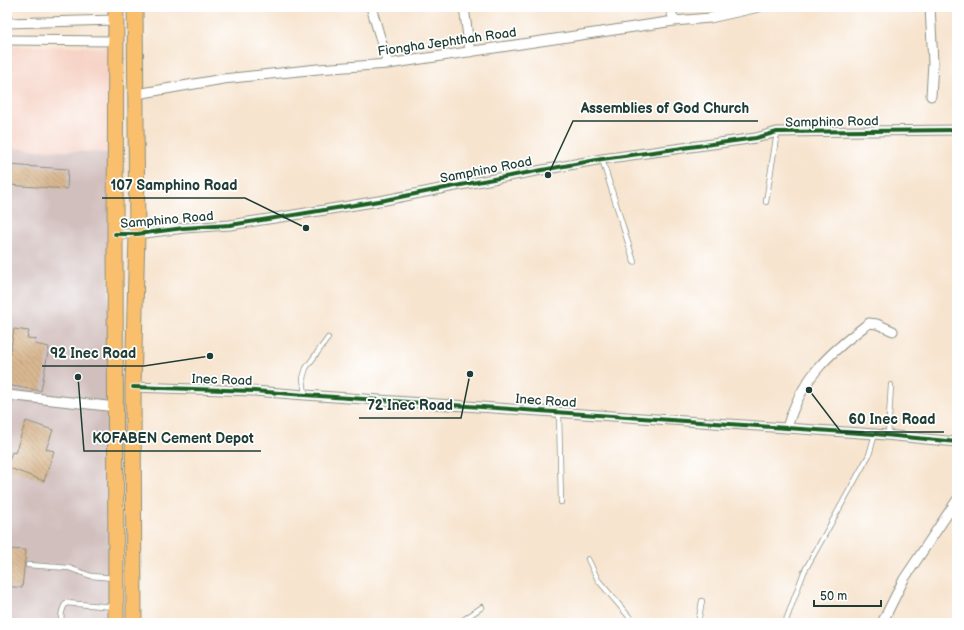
<svg xmlns="http://www.w3.org/2000/svg" width="964" height="630" font-family="'Balsamiq Sans',sans-serif">
  <defs>
    <pattern id="building-back-hatch" width="6" height="6" patternUnits="userSpaceOnUse"><rect width="6" height="6" fill="#d9b891"/><path d="M-1 5l2 2M0 0l6 6M5-1l2 2" fill="none" stroke="#af9777"/></pattern>
  </defs>
  <rect width="100%" height="100%" fill="#fff"/>
  <filter id="ink" filterUnits="userSpaceOnUse"><feTurbulence type="fractalNoise" baseFrequency=".025" numOctaves="2"/><feDisplacementMap in="SourceGraphic" scale="8" xChannelSelector="R" yChannelSelector="G"/><feConvolveMatrix kernelMatrix="1 2 1 2 8 2 1 2 1" color-interpolation-filters="sRGB"/></filter>
  <filter id="wash" filterUnits="userSpaceOnUse"><feTurbulence type="fractalNoise" baseFrequency=".012" numOctaves="4" result="noise"/><feDisplacementMap in="SourceGraphic" scale="16" xChannelSelector="R" yChannelSelector="G"/><feGaussianBlur stdDeviation="0.9" result="paint"/><feColorMatrix in="noise" values="0 0 0 0 0 0 0 0 0 0 0 0 0 0 0 0 0 1.4 0 .05"/><feComposite in="paint" operator="in"/></filter>
  <g filter="url(#wash)">
    <rect width="100%" height="100%" fill="#f7e4cf"/>
    <!-- built -->
    <path fill="#f6d2c4" d="M7,46L108,47L111,53L109,153L7,148Z"/>
    <!-- industrial -->
    <path fill="#d1bfbe" d="M7,148L109,153L110,623H7Z"/>
    <g id="blocks">
      <!-- building -->
      <path fill="url(#building-back-hatch)" d="M7,165L68,169L67,189L7,185Z
        M14,329L29,331L27,338L36,339L35,344L49,347L41,391L7,385V371Z
        M26,421L53,430L46,449L54,451L44,481L7,467L12,452L15,453Z
        M7,549L26,550L22,588L7,586Z"/>
    </g>
  </g>
  <g filter="url(#ink)">
    <use href="#blocks" fill-opacity="0" stroke="#8b9082" stroke-width="1"/>
    <g fill="none" stroke-linecap="round" stroke-linejoin="round">
      <defs>
        <path id="service" d="M95,7L114,9
          M602,159L634,262
          M766,202L777,132
          M305,395L303,378L306,368L328,338
          M559,412L561,502
          M888,435L891,385
          M588,559L598,580L631,619L640,623
          M28,565L69,568L91,576L114,578
          M62,623C60,615 62,609 66,603L114,607
          M459,623L482,607
          M698,623L702,601
          M785,623L804,572L869,455L875,434"/>
        <path id="minor" d="M371,7L388,64
          M464,7L470,52
          M670,7L674,21
          M930,7L933,63L931,96
          M7,23L116,20
          M7,40L116,41
          M137,94L223,79L318,69L388,64L674,21L710,18L759,7
          M115,234H137L184,228L230,225L294,215L385,200L450,187L602,159L756,138L777,132L957,130
          M133,387L254,391L305,395L875,434L957,442
          M7,395L116,407
          M787,428C801,378 829,353 869,323L877,324L893,331
          M882,623L904,579L957,500"/>
        <path id="primary" d="M116,623L115,227L116,7
          M134,623L133,387L137,234L135,7"/>
      </defs>
      <!-- service casing -->
      <use href="#service" stroke="#8b9082" stroke-width="6"/>
      <!-- minor casing -->
      <use href="#minor" stroke="#8b9082" stroke-width="11"/>
      <!-- primary casing -->
      <use href="#primary" stroke="#8b9082" stroke-width="17"/>
      <!-- service -->
      <use href="#service" stroke="#fff" stroke-width="4.5"/>
      <!-- minor -->
      <use href="#minor" stroke="#fff" stroke-width="9"/>
      <!-- primary -->
      <use href="#primary" stroke="#f9bf6d" stroke-width="15"/>
      <defs>
        <path id="cycleway" d="M115,234H137L184,228L230,225L294,215L385,200L450,187L602,159L756,138L777,132L957,130
          M133,387L254,391L305,395L875,434L957,442"/>
      </defs>
      <!-- cycleway casing -->
      <use href="#cycleway" stroke="#fff" stroke-width="6"/>
      <!-- cycleway -->
      <use href="#cycleway" stroke="#1b5e20" stroke-width="4"/>
    </g>
  </g>
  <g text-anchor="middle" dominant-baseline="central" stroke-width="3.5" stroke-linejoin="round" paint-order="stroke">
    <!-- street labels -->
    <g font-size="13" fill="#1f3d34" stroke="#fff">
      <text transform="translate(447 42) rotate(-8)">Fiongha Jephthah Road</text>
      <text transform="translate(832 122) rotate(-1)">Samphino Road</text>
      <text transform="translate(486 170) rotate(-11)">Samphino Road</text>
      <text transform="translate(167 220) rotate(-5)">Samphino Road</text>
      <text transform="translate(222 380) rotate(2)">Inec Road</text>
      <text transform="translate(546 401) rotate(4)">Inec Road</text>
    </g>
  </g>
  <!-- callouts -->
  <path fill="none" stroke="#1f3d34" stroke-width="1.5" d="M548 175L573 121H758M306 228L245 198H102M210 356L144 366H42M470 374L461 418H359M809 390L841 432H944M78 377L84 451H261"/>
  <g fill="#1f3d34" stroke="#fff" stroke-width="1.5">
    <circle cx="548" cy="175" r="4"/>
    <circle cx="306" cy="228" r="4"/>
    <circle cx="210" cy="356" r="4"/>
    <circle cx="470" cy="374" r="4"/>
    <circle cx="809" cy="390" r="4"/>
    <circle cx="78" cy="377" r="4"/>
  </g>
  <g font-size="14" text-anchor="middle" font-weight="bold" fill="#1f3d34" stroke="#fff" stroke-width="3.5" stroke-linejoin="round" paint-order="stroke">
    <text x="665" y="113">Assemblies of God Church</text>
    <text x="174" y="190">107 Samphino Road</text>
    <text x="93" y="358">92 Inec Road</text>
    <text x="410" y="410">72 Inec Road</text>
    <text x="892" y="424">60 Inec Road</text>
    <text x="173" y="443">KOFABEN Cement Depot</text>
  </g>
  <!-- margin -->
  <rect width="964" height="630" fill="none" stroke="#fff" stroke-width="24"/>
  <!-- scale -->
  <path d="M814 600v6h67v-6" fill="none" stroke="#1f3d34" stroke-width="2"/>
  <text x="820" y="600" font-size="12" fill="#1f3d34" stroke="#ffffff" stroke-width="3" paint-order="stroke">50 m</text>
</svg>
